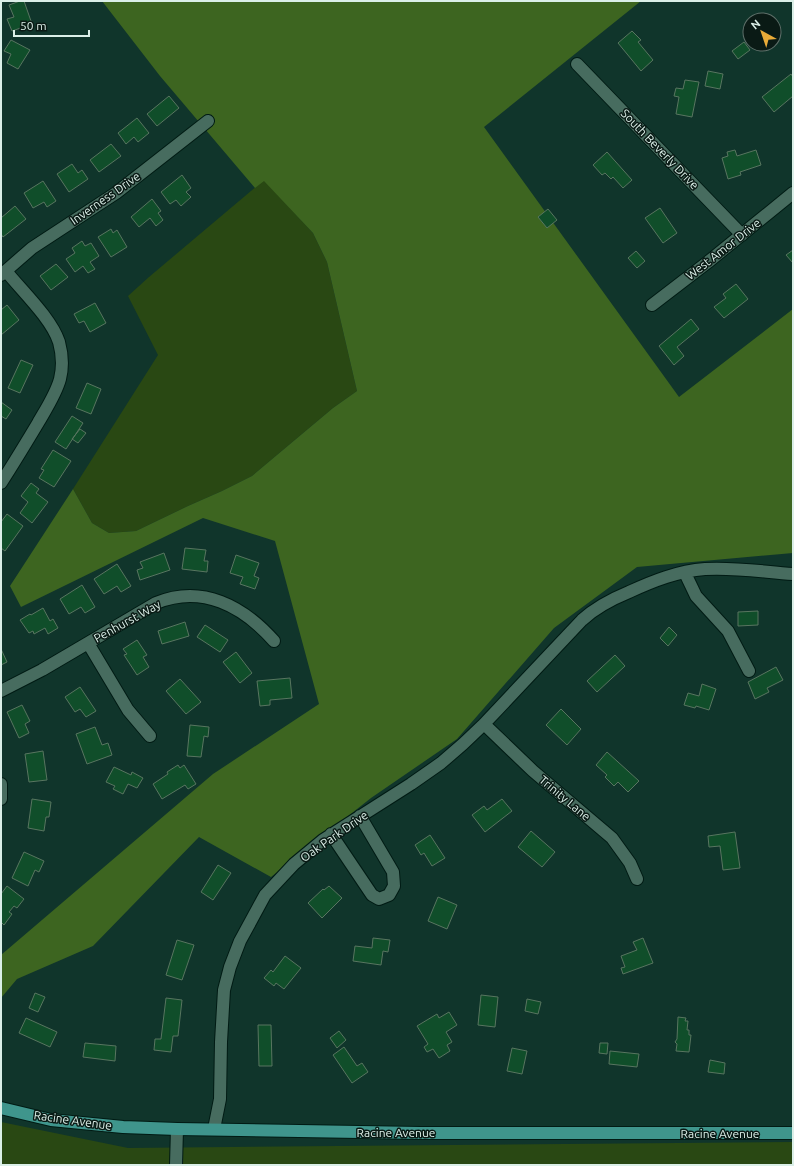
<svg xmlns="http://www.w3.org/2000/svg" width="794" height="1166" font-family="Ubuntu,sans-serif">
  <rect width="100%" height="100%" fill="#10352b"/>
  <!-- green -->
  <path fill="#294813" d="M264,180L313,233L327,262L357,391L333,408L252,476L222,491L188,506L136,531L109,533L92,523L73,489L158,355L128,296L149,277Z
    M1,1122L128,1148L793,1142V1165H1Z"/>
  <!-- forest -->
  <path fill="#3d6520" d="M102,1H641L484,127L679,397L793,309V553L637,567L554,628L457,739L371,798L271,877L199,837L93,946L17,979L1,998V955L213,774L319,704L275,541L203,518L21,607L10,586L73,489L92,523L109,533L136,531L188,506L222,491L252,476L333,408L357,391L327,262L313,233L264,181L255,188L160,76Z"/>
  <!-- building -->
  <path fill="#104e2a" stroke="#587560" d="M20,1H24L32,24L12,31L7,19L14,17L9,5Z
    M632,31L641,40L638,42L653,60L641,71L618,43Z
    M11,40L30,50L18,69L7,63L11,54L4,51Z
    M744,42L750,50L738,59L732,51Z
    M708,71L723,74L720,89L705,86Z
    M791,74L793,77V96L774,112L762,97Z
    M685,80L699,82L692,117L676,114L679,97L674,96L676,88L683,89Z
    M169,96L179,108L157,126L147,114Z
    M137,118L149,133L138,142L134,137L126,144L118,133Z
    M111,144L121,156L99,172L90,160Z
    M735,150L737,156L756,150L761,165L740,172L741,175L728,179L722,158L728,156L727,152Z
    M607,152L632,180L623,188L613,177L611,179L605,173L602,175L593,165Z
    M72,164L78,173L82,170L88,179L69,192L57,174Z
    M182,175L191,188L186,192L191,197L181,206L176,200L170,204L161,192Z
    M43,181L56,201L47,207L44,202L33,208L24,193Z
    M152,199L161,211L158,213L163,220L156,226L150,218L139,227L131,217Z
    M15,206L26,219L3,237L1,234V218Z
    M660,208L677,233L663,243L645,218Z
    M548,209L557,220L547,228L538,217Z
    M111,229L113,233L117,230L127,247L111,257L98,237Z
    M82,241L85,246L91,243L99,256L90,262L95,269L88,273L83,266L75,272L66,259L75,253L72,248Z
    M793,250V263L786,255Z
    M636,251L645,261L637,268L628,258Z
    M56,264L68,277L51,290L40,276Z
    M736,284L748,299L724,318L714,307L726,298L723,294Z
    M95,303L106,323L90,332L84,321L79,323L74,314Z
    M7,305L19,320L1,335V310Z
    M691,319L699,329L677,347L684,356L674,365L659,346Z
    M21,360L33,365L20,393L8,388Z
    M87,383L101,389L91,414L76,408Z
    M1,402L12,410L6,419L1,416Z
    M72,416L83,423L66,449L55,442Z
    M80,429L86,433L78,443L72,439Z
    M53,450L71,461L54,487L39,478L44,470L41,469Z
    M31,483L39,489L36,493L48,502L32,523L20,513L28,502L21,496Z
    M7,514L23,526L5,551L1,548V522Z
    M185,548L206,550L204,561H208L207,572L182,569Z
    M164,553L170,570L140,580L137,570L143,568L140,562Z
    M236,555L259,563L254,576L259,578L255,589L240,584L243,577L230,573Z
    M117,564L131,586L121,592L117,586L104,594L94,579Z
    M82,585L95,607L85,613L81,607L69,614L60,599Z
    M43,608L50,621L53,619L58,628L48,634L45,628L34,634L33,631L29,633L20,620L30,614L31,615Z
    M758,611V625L738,626V612Z
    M185,622L189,636L162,644L158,631Z
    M205,625L228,640L220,652L197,637Z
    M669,627L677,635L668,646L660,638Z
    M137,640L147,655L143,657L149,667L137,675L124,655L127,654L123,649Z
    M1,649L7,662L1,665Z
    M236,652L252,673L240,683L223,662Z
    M615,655L625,666L597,692L587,681Z
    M776,667L783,680L767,688L769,692L755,699L748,682Z
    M290,678L292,698L270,700V705L260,706L257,681Z
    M180,679L201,702L186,714L166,691Z
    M702,684L716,689L709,710L696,706L695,708L684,705L688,693L699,696Z
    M80,687L96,711L86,717L80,709L75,712L65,697Z
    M22,705L30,721L25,724L29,733L19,738L7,712Z
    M561,709L581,729L567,745L546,725Z
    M190,725L209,727L208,737L204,736L201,757L187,756Z
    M95,727L102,745L108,743L112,755L87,764L76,734Z
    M43,751L47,780L29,782L25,754Z
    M607,752L639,781L628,792L618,782L614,786L605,777L607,775L596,765Z
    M178,765L180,768L184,765L196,784L188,789L185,785L162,799L153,784L168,774L167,772Z
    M114,767L131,775L132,772L143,778L137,788L128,784L123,794L113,789L115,786L106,782Z
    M32,799L51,802L49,817H46L44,831L28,828Z
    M502,799L512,811L485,832L472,815L484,806L487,810Z
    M531,831L555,852L542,867L518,847Z
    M735,832L740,868L723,870L720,846L709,847L708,836Z
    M430,835L445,858L432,866L424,853L421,855L415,845Z
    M24,852L44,861L39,872L35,870L28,886L12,878Z
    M218,865L231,873L213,900L201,892Z
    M7,886L24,899L17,908L14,906L9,912L12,914L4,925L1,922V894Z
    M329,886L342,898L322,918L308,903L323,889L324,890Z
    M438,897L457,905L447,929L428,921Z
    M373,938L390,940L388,952L383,951L381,965L353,961L355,946L372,948Z
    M643,938L653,963L623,974L621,968L625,967L621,956L637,950L633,942Z
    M177,940L194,945L182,980L166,975Z
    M285,956L301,968L284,989L276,983L274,986L264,978L271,970L273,972Z
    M35,993L45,997L38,1012L29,1008Z
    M481,995L498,997L495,1027L478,1025Z
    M166,998L182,1000L178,1036H173L171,1052L154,1050L155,1039H161Z
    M527,999L541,1002L538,1014L525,1011Z
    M449,1012L457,1025L446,1032L452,1042L447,1045L450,1051L439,1058L433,1049L427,1052L424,1047L428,1044L417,1026L437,1014L439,1018Z
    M678,1017L686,1018L685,1021H688L687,1030H689V1035H691L689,1052L676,1051L677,1044L675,1042L677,1039Z
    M26,1018L57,1032L50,1047L19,1033Z
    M258,1025H271L272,1066H259Z
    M339,1031L346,1040L337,1048L330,1038Z
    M85,1043L116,1046L115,1061L83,1057Z
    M600,1043H608L607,1054L599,1053Z
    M344,1047L357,1066L362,1063L368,1072L352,1083L333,1055Z
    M512,1048L527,1051L522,1074L507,1071Z
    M610,1051L639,1054L637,1067L609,1064Z
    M710,1060L725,1063L724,1074L708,1072Z"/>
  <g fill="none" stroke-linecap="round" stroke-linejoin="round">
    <defs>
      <path id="minor" d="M577,64L742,235
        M1,275L32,248L116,193L208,121
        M652,305L708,262L793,193
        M1,483C14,463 26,443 38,423C46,409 56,394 60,379C63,367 62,353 59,342C51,318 22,291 6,271
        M685,573L696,596L728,631L749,671
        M88,643L128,710L150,736
        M1,691L42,670L156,603C202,584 243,606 274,641
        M484,724L533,771L612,838L630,863L637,879
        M1,784V799
        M331,834L372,895L379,899L389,895L394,886L393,872L360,816
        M214,1129L220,1099L221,1042L224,990L230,967L240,941L265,895L294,864L323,840L411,784L441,763L463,744L484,724L582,620C596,607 612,599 629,592C653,581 678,571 705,569C734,567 764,572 793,574
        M176,1165L177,1129"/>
      <path id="major" d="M1,1108L51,1120L123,1127L177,1129L420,1133H793"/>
    </defs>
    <!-- minor casing -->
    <use href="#minor" stroke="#011b14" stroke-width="14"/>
    <!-- major casing -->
    <use href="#major" stroke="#011b14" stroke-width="14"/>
    <!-- minor -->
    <use href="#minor" stroke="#476c5f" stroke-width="12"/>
    <!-- major -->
    <use href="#major" stroke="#3f958c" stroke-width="12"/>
  </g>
  <g text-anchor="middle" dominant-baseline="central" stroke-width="3" stroke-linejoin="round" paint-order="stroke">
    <!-- street labels -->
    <g font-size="12" fill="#dbefe8" stroke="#0a1a15">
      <text transform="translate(660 149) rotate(46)">South Beverly Drive</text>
      <text transform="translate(105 198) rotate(-35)">Inverness Drive</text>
      <text transform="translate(723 249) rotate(-38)">West Amor Drive</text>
      <text transform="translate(127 621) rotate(-29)">Penhurst Way</text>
      <text transform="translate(565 798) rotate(40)">Trinity Lane</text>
      <text transform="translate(334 836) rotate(-35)">Oak Park Drive</text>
      <text transform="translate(73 1120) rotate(8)">Racine Avenue</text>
      <text x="396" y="1132">Racine Avenue</text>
      <text x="720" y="1133">Racine Avenue</text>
    </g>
  </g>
  <!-- border -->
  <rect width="794" height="1166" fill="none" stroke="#dbefe8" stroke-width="4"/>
  <!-- north arrow -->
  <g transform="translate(762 32) rotate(320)"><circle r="19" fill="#0a1a15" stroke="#5e6f69"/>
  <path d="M0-3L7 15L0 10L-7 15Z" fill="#e9ab38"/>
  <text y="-6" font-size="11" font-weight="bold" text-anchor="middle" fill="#dbefe8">N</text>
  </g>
  <!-- scale -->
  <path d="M14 30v6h75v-6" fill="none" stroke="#dbefe8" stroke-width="2"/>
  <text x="20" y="30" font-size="12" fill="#dbefe8" stroke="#0a1a15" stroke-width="3" paint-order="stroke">50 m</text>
</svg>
